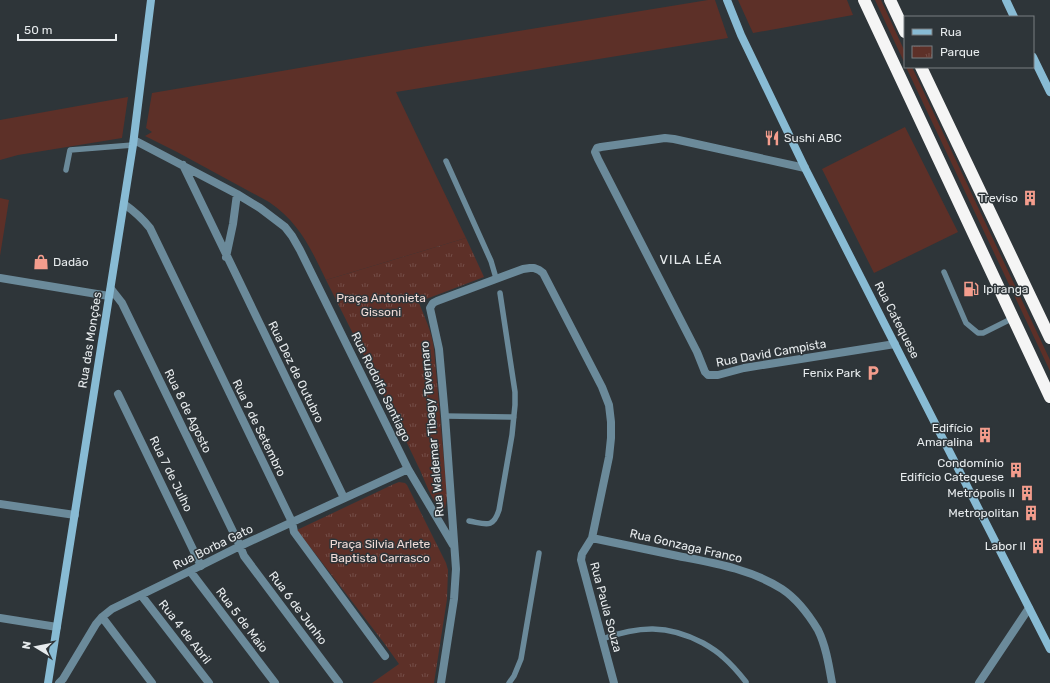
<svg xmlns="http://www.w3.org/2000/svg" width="1050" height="683" font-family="Rubik,sans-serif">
  <defs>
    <pattern id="park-tufts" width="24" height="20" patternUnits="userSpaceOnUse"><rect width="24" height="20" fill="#5d3028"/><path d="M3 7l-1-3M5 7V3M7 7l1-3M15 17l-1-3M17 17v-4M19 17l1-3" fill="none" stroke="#744e48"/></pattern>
  </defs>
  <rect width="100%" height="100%" fill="#2e3539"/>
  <!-- grass -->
  <path fill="#5d3028" d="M708,0H715L728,38L396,92L466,238L326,280C311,249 299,222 269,202L177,152L145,136L152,132L146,128L152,93L235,79L421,47Z
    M738,0H847L853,15L753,33Z
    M875,0H881L905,52V64Z
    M906,67H912L1050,360V371Z
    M128,97L122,138L18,155L0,160V120Z
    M905,127L958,232L874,273L822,169Z
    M0,198L9,200L0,256Z"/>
  <!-- park -->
  <path fill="url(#park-tufts)" d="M466,238L484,277L421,301L419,302V303C425,318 432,332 434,349L447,495L446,504L445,508L441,509C433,505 423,475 418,466C389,404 357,342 326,280Z
    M399,482L405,483L407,485L446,563L448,570L447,599L434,683H372L399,664L384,643L297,530L394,484Z"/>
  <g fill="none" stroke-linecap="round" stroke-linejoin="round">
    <!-- lane -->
    <path stroke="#6b8a9a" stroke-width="5.5" d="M446,161L491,261L496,278
      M66,170L70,150L133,145
      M944,272L966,323L978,333H983L1013,318
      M445,416L514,417
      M469,521C486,524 493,529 499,510L512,435L515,405V392L500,293
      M602,639C639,626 667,624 703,643C710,647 717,651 723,657C731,664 739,673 746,682
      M509,683L514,676L521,659L539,553"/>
    <!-- street -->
    <path stroke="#6b8a9a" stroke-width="8" d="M134,140L237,194L260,208L285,227L292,236L300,250L408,469L453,545
      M183,165L344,498
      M805,168L674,139L665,138L601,147L597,148L595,152L598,159L697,352L705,372L708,375H718L744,368L895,344
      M124,204C134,211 142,218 150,228L292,522L294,532L385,656
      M226,257L233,224L237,194
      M0,278L109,296
      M111,289L122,303L240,546L244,556L339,683
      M118,394L201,566
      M0,504L75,515
      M592,538C621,544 650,550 678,556C714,563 751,569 782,589C797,599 809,615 818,630C826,646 829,666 832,683
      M190,571L275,683
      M141,595L209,683
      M102,617L152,683
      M0,618L57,627
      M59,683L63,679L96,624L102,617L112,609L190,571L240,546L408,469
      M441,683L454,599L456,569L445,416L439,349L430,308L433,303L437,301L523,269L530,268H534L539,270L543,273L602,387L609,405L611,422V438L609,457L592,538L582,554L581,560L614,683
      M979,683L1029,608"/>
    <!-- secondary -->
    <path stroke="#88bbd4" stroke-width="8" d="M727,0L741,35L805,168L1050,649
      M1006,0L1014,17
      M1033,57L1050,92
      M48,683L133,145L151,0"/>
    <!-- highway -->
    <path stroke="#f5f5f5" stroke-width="12" d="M864,0L1050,397
      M890,0L905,32
      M921,67L1050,338"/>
  </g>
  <!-- icons -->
  <defs>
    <symbol id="restaurant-bare" viewBox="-9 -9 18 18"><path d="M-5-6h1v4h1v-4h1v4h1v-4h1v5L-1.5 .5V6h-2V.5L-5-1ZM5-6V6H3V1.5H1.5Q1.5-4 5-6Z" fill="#f49d8d" stroke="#2e3539" stroke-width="2.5" paint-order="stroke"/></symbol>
    <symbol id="building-bare" viewBox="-9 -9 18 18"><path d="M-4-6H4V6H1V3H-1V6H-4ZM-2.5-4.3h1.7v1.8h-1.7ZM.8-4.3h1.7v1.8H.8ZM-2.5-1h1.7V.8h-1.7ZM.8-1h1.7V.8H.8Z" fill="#f49d8d" stroke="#2e3539" stroke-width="2.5" paint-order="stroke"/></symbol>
    <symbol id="shop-bare" viewBox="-9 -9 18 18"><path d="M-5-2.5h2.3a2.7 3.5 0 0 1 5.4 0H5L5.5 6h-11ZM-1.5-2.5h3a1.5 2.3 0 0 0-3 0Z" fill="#f49d8d" stroke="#2e3539" stroke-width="2.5" paint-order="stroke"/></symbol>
    <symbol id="fuel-bare" viewBox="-9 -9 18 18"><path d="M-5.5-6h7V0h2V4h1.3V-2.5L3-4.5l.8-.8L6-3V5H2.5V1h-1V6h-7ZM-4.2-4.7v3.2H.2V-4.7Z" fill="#f49d8d" stroke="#2e3539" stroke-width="2.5" paint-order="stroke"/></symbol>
    <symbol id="parking-bare" viewBox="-9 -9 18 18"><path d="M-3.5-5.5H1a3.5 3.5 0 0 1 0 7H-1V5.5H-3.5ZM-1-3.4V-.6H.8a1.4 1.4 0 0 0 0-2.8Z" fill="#f49d8d" stroke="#2e3539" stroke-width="2.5" paint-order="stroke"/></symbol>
  </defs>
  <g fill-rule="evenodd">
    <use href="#restaurant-bare" x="761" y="127" width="22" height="22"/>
    <use href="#building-bare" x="1019" y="187" width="22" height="22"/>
    <use href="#shop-bare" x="30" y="251" width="22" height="22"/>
    <use href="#fuel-bare" x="960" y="278" width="22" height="22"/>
    <use href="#parking-bare" x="862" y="362" width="22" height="22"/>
    <use href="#building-bare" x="974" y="424" width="22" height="22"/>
    <use href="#building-bare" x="1005" y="459" width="22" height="22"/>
    <use href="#building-bare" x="1016" y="482" width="22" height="22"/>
    <use href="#building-bare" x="1020" y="502" width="22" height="22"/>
    <use href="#building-bare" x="1027" y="535" width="22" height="22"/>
  </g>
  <g text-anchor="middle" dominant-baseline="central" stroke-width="3" stroke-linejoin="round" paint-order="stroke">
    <!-- poi labels -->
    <g font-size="12" fill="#e7ebed" stroke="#2e3539" text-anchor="end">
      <text x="784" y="138" text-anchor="start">Sushi ABC</text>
      <text x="1018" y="198">Treviso</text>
      <text x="53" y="262" text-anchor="start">Dadão</text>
      <text x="983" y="289" text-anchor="start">Ipiranga</text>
      <text x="861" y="373">Fenix Park</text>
      <text x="973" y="428">Edifício<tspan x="973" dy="14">Amaralina</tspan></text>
      <text x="1004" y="463">Condomínio<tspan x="1004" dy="14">Edifício Catequese</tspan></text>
      <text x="1015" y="493">Metrópolis II</text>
      <text x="1019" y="513">Metropolitan</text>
      <text x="1026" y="546">Labor II</text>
    </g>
    <!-- park labels -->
    <g font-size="12" fill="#f0dad6" stroke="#2e3539">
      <text x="381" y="298">Praça Antonieta<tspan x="381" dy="14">Gissoni</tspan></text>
      <text x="380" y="544">Praça Silvia Arlete<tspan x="380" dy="14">Baptista Carrasco</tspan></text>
    </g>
    <!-- street labels -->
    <g font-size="12" fill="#e7ebed" stroke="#2e3539">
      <text transform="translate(897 320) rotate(63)">Rua Catequese</text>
      <text transform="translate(90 340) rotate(-81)">Rua das Monções</text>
      <text transform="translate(771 353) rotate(-10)">Rua David Campista</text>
      <text transform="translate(296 372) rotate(64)">Rua Dez de Outubro</text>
      <text transform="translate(381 387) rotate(64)">Rua Rodolfo Santiago</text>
      <text transform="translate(188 411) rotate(64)">Rua 8 de Agosto</text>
      <text transform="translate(259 428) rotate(64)">Rua 9 de Setembro</text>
      <text transform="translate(432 429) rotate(-95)">Rua Waldemar Tibagy Tavernaro</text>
      <text transform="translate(171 474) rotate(64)">Rua 7 de Julho</text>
      <text transform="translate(686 546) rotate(13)">Rua Gonzaga Franco</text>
      <text transform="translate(213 547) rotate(-26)">Rua Borba Gato</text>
      <text transform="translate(606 607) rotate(75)">Rua Paula Souza</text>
      <text transform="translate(298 608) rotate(53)">Rua 6 de Junho</text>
      <text transform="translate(242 620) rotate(53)">Rua 5 de Maio</text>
      <text transform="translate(185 632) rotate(52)">Rua 4 de Abril</text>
    </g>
    <!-- neighbourhood labels -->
    <g font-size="13" letter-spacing="1" fill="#e7ebed" stroke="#2e3539">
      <text x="691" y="259">VILA LÉA</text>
    </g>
  </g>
  <!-- legend -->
  <rect x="904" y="16" width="130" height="52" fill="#2e3539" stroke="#787e81"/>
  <rect x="912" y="29" width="20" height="6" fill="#88bbd4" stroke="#787e81"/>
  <text x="940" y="36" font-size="12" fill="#e7ebed">Rua</text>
  <rect x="912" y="46" width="20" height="12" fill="url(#park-tufts)" stroke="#787e81"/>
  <text x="940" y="56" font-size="12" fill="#e7ebed">Parque</text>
  <!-- north arrow -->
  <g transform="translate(36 647) rotate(280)" stroke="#2e3539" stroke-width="3" paint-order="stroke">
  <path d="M0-3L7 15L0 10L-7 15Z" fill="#e7ebed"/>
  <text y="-6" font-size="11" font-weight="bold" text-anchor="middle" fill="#e7ebed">N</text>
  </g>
  <!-- scale -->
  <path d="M18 34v6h98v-6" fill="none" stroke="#e7ebed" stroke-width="2"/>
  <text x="24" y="34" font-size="12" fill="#e7ebed" stroke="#2e3539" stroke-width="3" paint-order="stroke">50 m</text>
</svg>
